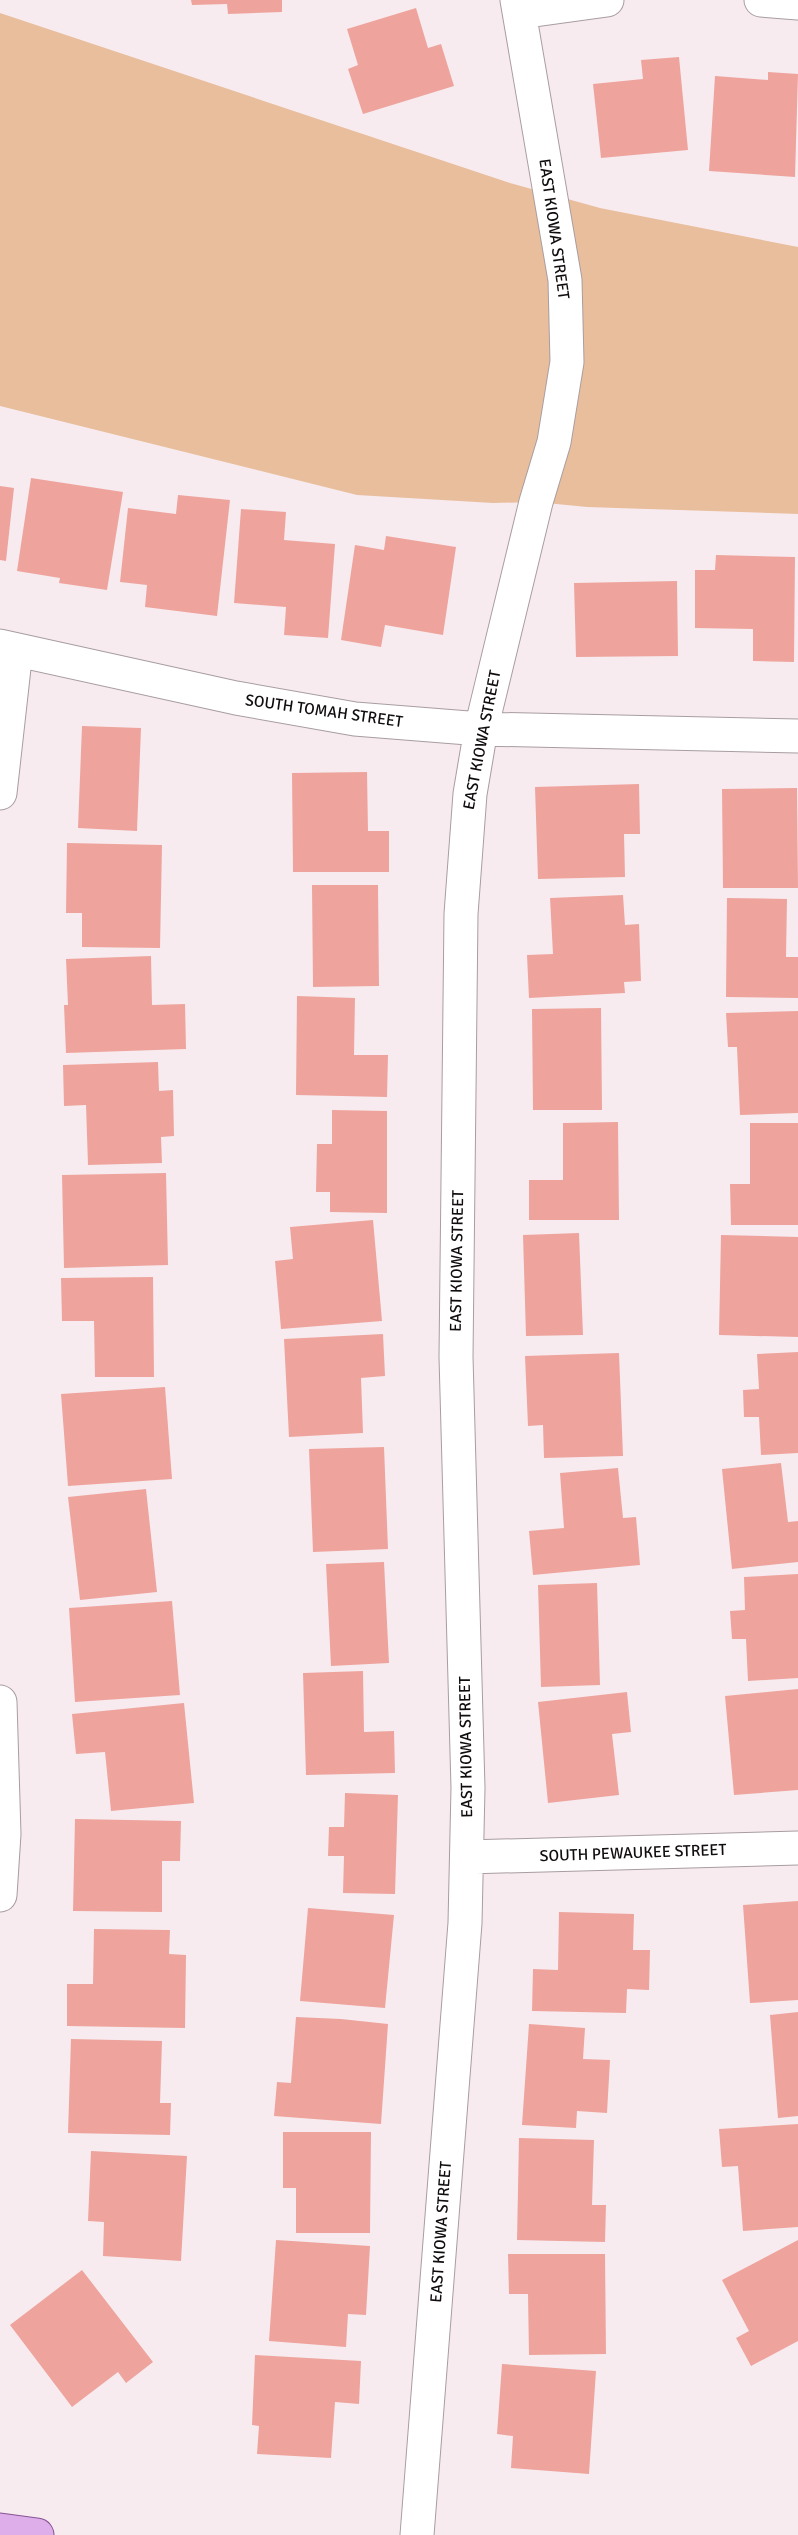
<svg xmlns="http://www.w3.org/2000/svg" width="798" height="2535" font-family="Signika,sans-serif">
  <rect width="100%" height="100%" fill="#f7ebf0"/>
  <!-- green -->
  <path fill="#e9be9d" d="M0,13L510,183L600,208L798,247V514L587,507L536,502L493,503L357,495L0,406Z"/>
  <!-- building -->
  <path fill="#eea49c" d="M191,0H282V12L228,14L227,4L192,5Z
    M416,8L428,48L441,44L454,86L363,114L348,69L358,65L347,29Z
    M679,57L688,150L601,158L593,84L643,79L641,60Z
    M768,72L798,74L795,177L709,171L715,76L768,80Z
    M31,478L123,492L107,590L59,583L60,578L17,571Z
    M0,486L14,488L6,561L0,560Z
    M178,495L230,500L217,616L145,607L147,585L120,582L128,508L176,514Z
    M241,509L286,512L284,540L335,544L328,638L284,635L286,607L234,603Z
    M386,536L456,547L443,635L385,625L381,647L341,640L355,545L384,550Z
    M716,555L795,557L794,662L753,661V629L695,628V570H715Z
    M677,581L678,656L576,657L574,583Z
    M82,726L141,728L137,831L78,828Z
    M367,772L368,831H389V872H293L292,773Z
    M639,784L640,834H624L625,877L538,879L535,787Z
    M797,788L798,888H723L722,789Z
    M67,843L162,845L160,948L82,947V913H66Z
    M312,885H378L379,986L313,987Z
    M623,895L625,925L639,924L641,981L624,982L625,993L529,998L527,955L553,954L550,898Z
    M727,898L787,899L786,957H798V998L726,997Z
    M151,956L152,1005L185,1004L186,1049L66,1053L64,1005H68L66,959Z
    M297,996L355,998L354,1055H388L387,1097L296,1095Z
    M601,1008L602,1110H533L532,1009Z
    M798,1011V1113L740,1115L737,1047H728L726,1013Z
    M158,1062L159,1091L173,1090L174,1136L161,1137L162,1163L88,1165L86,1105L64,1106L63,1065Z
    M332,1110L387,1111V1213L330,1212V1192H316L317,1144H332Z
    M618,1122L619,1220H529V1180H563V1123Z
    M750,1123H798V1225H731L730,1184H750Z
    M166,1173L168,1265L64,1268L62,1175Z
    M373,1220L382,1321L281,1329L275,1261L293,1259L290,1227Z
    M579,1233L583,1335L526,1336L523,1235Z
    M721,1235L798,1237V1337L719,1335Z
    M153,1277L154,1377H95L94,1321H62L61,1278Z
    M383,1334L385,1376L361,1378L363,1433L289,1437L284,1339Z
    M798,1352V1453L761,1455L759,1417H744L743,1390L759,1389L757,1354Z
    M619,1353L623,1456L544,1458L543,1425L528,1426L525,1356Z
    M165,1387L172,1479L68,1486L61,1394Z
    M384,1447L388,1549L313,1552L309,1449Z
    M781,1463L788,1522L798,1521V1562L732,1569L722,1469Z
    M618,1468L623,1518L636,1517L640,1565L533,1575L529,1531L564,1528L560,1473Z
    M146,1489L157,1592L80,1600L68,1497Z
    M384,1562L389,1663L331,1666L326,1564Z
    M798,1574V1678L748,1681L746,1639H732L730,1611L745,1610L744,1577Z
    M597,1583L600,1685L541,1687L538,1585Z
    M172,1601L180,1695L75,1702L69,1608Z
    M363,1671L364,1732L394,1731L395,1773L306,1775L303,1673Z
    M798,1689V1790L734,1795L725,1696Z
    M627,1692L631,1732L612,1734L619,1795L548,1803L538,1702Z
    M184,1703L194,1803L111,1811L105,1752L76,1754L72,1714Z
    M345,1793L398,1795L395,1894L343,1893L344,1856H328L329,1827H344Z
    M75,1819L181,1821L180,1861H162V1912L73,1911Z
    M798,1901V2000L750,2003L743,1905Z
    M308,1908L394,1915L385,2008L300,2001Z
    M559,1912L634,1914L633,1950H650L649,1990L627,1989L626,2013L532,2011L533,1969L558,1970Z
    M94,1929L170,1930L169,1954L186,1955L185,2028L67,2026V1984H93Z
    M798,2012V2116L778,2118L770,2015Z
    M296,2017L341,2019L388,2024L381,2124L274,2116L277,2082L291,2083Z
    M529,2024L585,2028L583,2059L610,2060L607,2113L577,2111L576,2128L522,2125Z
    M71,2039L162,2041L160,2103H171L170,2135L68,2133Z
    M798,2124V2227L743,2231L738,2166L722,2167L719,2129Z
    M283,2132H371L370,2233H296V2188H283Z
    M519,2138L594,2140L592,2205H606L605,2242L517,2240Z
    M91,2151L187,2156L181,2261L103,2256L104,2222L88,2221Z
    M276,2240L370,2246L366,2315L348,2314L346,2347L269,2341Z
    M798,2240V2341L751,2366L736,2338L749,2331L722,2280Z
    M508,2254H605L606,2354L529,2355L528,2294H509Z
    M82,2270L153,2362L126,2383L118,2372L72,2407L10,2325Z
    M255,2355L361,2361L359,2404L335,2402L331,2458L257,2454L259,2426L252,2425Z
    M502,2364L596,2371L589,2474L511,2468L513,2436L497,2434Z"/>
  <g fill="none" stroke-linecap="round" stroke-linejoin="round">
    <defs>
      <path id="minor" d="M761,0L798,3
        M520,12L607,0
        M0,646L236,698L355,719L481,729L798,736
        M0,793L16,650
        M0,1702L4,1834L0,1895
        M467,1857L798,1848
        M417,2535L465,1923L468,1788L456,1357L461,914L470,794L481,729L536,502L554,442L567,362L565,280L517,0"/>
      <path id="major" d="M0,2530L37,2535"/>
    </defs>
    <!-- minor casing -->
    <use href="#minor" stroke="#a89da1" stroke-width="35"/>
    <!-- major casing -->
    <use href="#major" stroke="#875394" stroke-width="35"/>
    <!-- minor -->
    <use href="#minor" stroke="#fff" stroke-width="33"/>
    <!-- major -->
    <use href="#major" stroke="#ddaeea" stroke-width="33"/>
  </g>
  <g text-anchor="middle" dominant-baseline="central" stroke-width="4.5" stroke-linejoin="round" paint-order="stroke">
    <!-- street labels -->
    <g font-size="16" fill="#110d0e" stroke="#fff">
      <text transform="translate(554 229) rotate(82)">EAST KIOWA STREET</text>
      <text transform="translate(324 711) rotate(8)">SOUTH TOMAH STREET</text>
      <text transform="translate(482 740) rotate(-79)">EAST KIOWA STREET</text>
      <text transform="translate(457 1261) rotate(-89)">EAST KIOWA STREET</text>
      <text transform="translate(466 1747) rotate(-91)">EAST KIOWA STREET</text>
      <text transform="translate(633 1853) rotate(-2)">SOUTH PEWAUKEE STREET</text>
      <text transform="translate(441 2232) rotate(-86)">EAST KIOWA STREET</text>
    </g>
  </g>
</svg>
